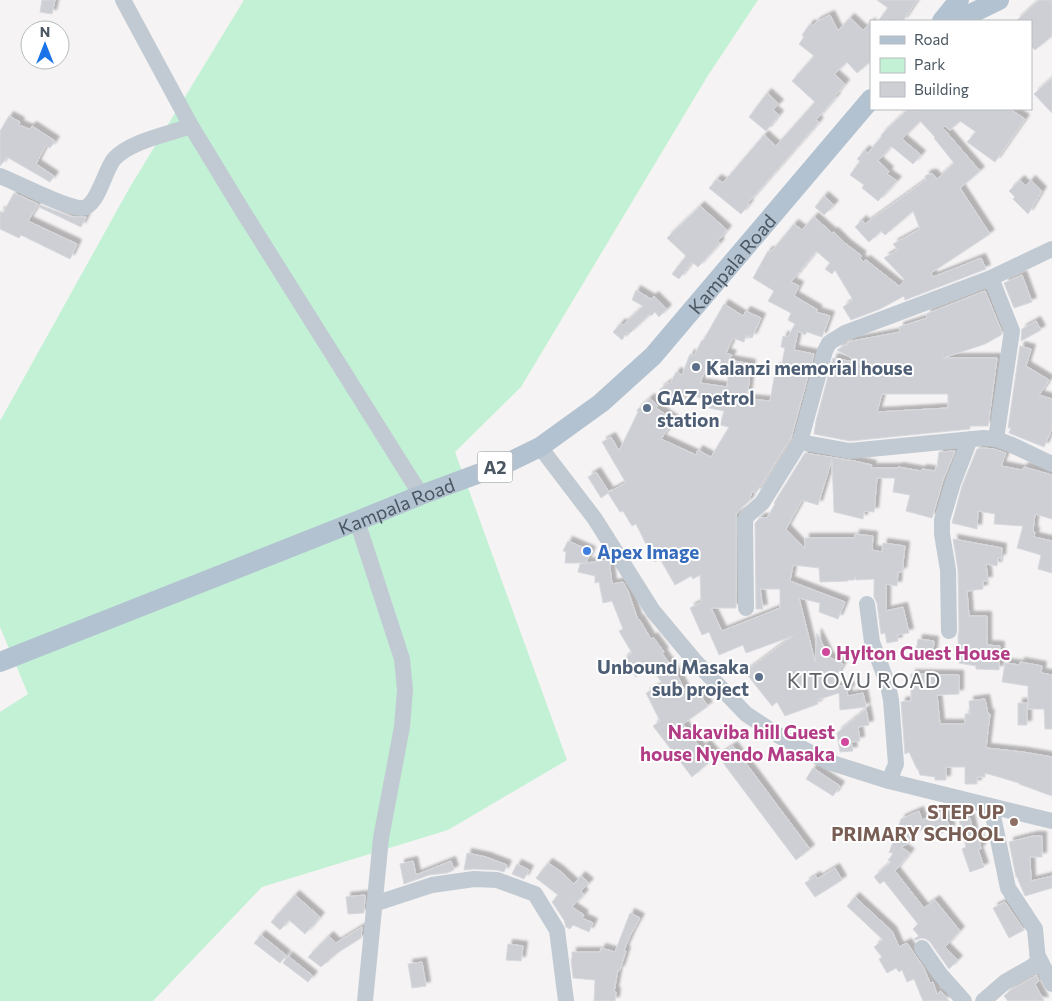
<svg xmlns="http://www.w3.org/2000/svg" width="1052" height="1001" font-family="Commissioner,sans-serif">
  <defs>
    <filter id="shadow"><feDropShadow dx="4.5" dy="-4.5" stdDeviation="1" flood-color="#0004"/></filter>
  </defs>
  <rect width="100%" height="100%" fill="#f5f3f3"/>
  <!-- green -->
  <path fill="#c3f1d5" d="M244,0H758L707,77L521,387L455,452L567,760L448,830L262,887L153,1001H0V712L28,694L0,627V421L130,187Z"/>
  <!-- building -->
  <path fill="#cdcfd5" stroke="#d7d9de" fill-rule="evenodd" filter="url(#shadow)" d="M42,0H55L52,14L40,12Z
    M877,0H917L903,21H878L888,8Z
    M1039,0H1052V36L1035,50L1031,46V21H1016Z
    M830,15L838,31L850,18L863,30L871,22V61L857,73L847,62L834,74L845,84L835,96L836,97L816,120L819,122L748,203L749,204L741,214L709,188L717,179L723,183L764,135L776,146L815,102L792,81L814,56L799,44L804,37L802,35L810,24L813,26L816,22Z
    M1052,78V113L1034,94Z
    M767,93L779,104L773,110L779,115L766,131L749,117Z
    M908,109H914L917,112L921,109H1010L1025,119L995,162L967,142L976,132L960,121L950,130L945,126L943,128L980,171L960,188L990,234L931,273L933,277L981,258L986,269L905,300L904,296L880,309L851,320L843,307L853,300L835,270L832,274L825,269L830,263L816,251L791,282L799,286L794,296L818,310L816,312L830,316L822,337L807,332L805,335L798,331L794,350L814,354L791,438L756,493L752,491L749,501L741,508L736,515V608H711L722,631L780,608V589H760L763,609H756L755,523L760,518H767L775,504L774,503L805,453L854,461L872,465L871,468H898V467L921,471L922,469L935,471L936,466L937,467L939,452L955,451L943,480L932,518L906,511L910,495L893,492L895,478H877L874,512L864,511L863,519L834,512L832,459L818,505L802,500L786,529L805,549V538H855V534L873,536L872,550L882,552L883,543L905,546L902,572H898L897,586L886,584V611L903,607L909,633L897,635L898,641L887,643L885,633L881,634L877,603L874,597V579L856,580L855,577L854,580H848V581L820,582L819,568L793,565L790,581L845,602L838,619L819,612L820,603L799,598L815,662L817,633L829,657L843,664L830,687L849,685L850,690L847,691L848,696L863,693L866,707L840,710L839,693L817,700L818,704L785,716L777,702L772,706L745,672L793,636L746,653L743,645L719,655L709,632L702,635L690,608L701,602L700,575L693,579L691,576L675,585L660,559L655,562L636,524L632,526L623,511L620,512L608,493L601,498L588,477L596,472L609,492L626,483L602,442L611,437L619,451L638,412L637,410L650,398L658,406L656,408L674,420L661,439L696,455L698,450L711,457L729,427L720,425L724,411L709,408L710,405L704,404V400L687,392L681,403L659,390L668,383L670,384L676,372L682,375L690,354L694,356L702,340L703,341L724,304L743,316L746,311L761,318L752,338L746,335L744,342L733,338L726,353L732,355L729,360L751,364L747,399L770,401L776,367L781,368L785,348L781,347L783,336L788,337L795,324L788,320L791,313L768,301L774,291L753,278L768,251L771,252L794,224L802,230L814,217L832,233L834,232L846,244L862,256L860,258L863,262L866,260L899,286L905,280L884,258L898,250L893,244L920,229L913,211L885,235L881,231L869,242L855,227L862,220L865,224L926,180L925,176L929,174H933L937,179L954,163L934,138L935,137L920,121L902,139L921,155L913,164L891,146L878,161L889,171L887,174L897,181L878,201L862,188L864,185L850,175L860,161L857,159L865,150L868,153L882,136L881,135ZM710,359L729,369L727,387L700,383Z
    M9,116L20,122L19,125L29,129L32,126L55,141L50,148L46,145L36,164L54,176L50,182L7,157L0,166V131Z
    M1020,180L1026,186L1031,180L1042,191L1028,214L1013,199L1015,197L1009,191Z
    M14,193L38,204L28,221L77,244L70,259L21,235L19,238L0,229V211L3,213Z
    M824,196L834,205L824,215L815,207Z
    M40,205L72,217H86L81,227L39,207Z
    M700,206L727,230L718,241L720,243L698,267L692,262L679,279L672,274L686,256L667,238Z
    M1022,275L1032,302L1014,308L1004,283Z
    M636,290L651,299L654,296L667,309L659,317L655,312L651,316L650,314L629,334L627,332L622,340L613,332L621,323L623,325L643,306L632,300Z
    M985,291L1002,332L1001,335L985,344L943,358H997L988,426H970V429L850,441L814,434L816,421L833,358L860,363L837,350L845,345H848L847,343L852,341L900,332L899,327L927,318L926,314ZM882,394H948V408L877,412Z
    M1036,321L1041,330L1021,341L1022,329Z
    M1020,346L1031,349L1026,366L1049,380L1039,395L1052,399V429L1044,447L1009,433L1011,428H1008Z
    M983,448L994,449L1006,453L1001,466L1022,470L1024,467L1052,475V519L1035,514L1033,531L1035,532L1034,537L1052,541V573L1038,569L1041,555L1017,548L1023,526L994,524L995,514L978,511L977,529L952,523L962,486L977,449Z
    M953,539L1002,548L1001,559L998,558L997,566L986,564L988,581H983V589L967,591L969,616H987V645L1000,646L999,670L976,669V666L959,663L958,636L959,631L958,570Z
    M568,541L591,551L586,563L609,560L612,584L623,582L628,591L638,620L639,619L651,639L653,637L664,652L662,653L677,675L689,698L698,692L708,706L683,724L701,749L706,744L716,756L692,777L653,726L660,721L646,693L663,684L650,666L636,677L623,660L632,653L619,631L623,629L612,601L603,603L599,582L595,583V576L578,572L580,564L586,563H565L566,552L563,551Z
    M918,639L934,641L932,660L915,657Z
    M1020,662L1042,666L1041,673L1052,675V729H1045L1044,709H1028V686L1002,682L1005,663L1020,665Z
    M911,674L959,675V694L937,695L940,724H965V714H970L969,701L985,699L988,714H990L986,748L1023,752L1052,757V796L1019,784V783L985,773V777H977V784H965V767H946V780H935V777L920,775L918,769H917L909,752L905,754L901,702L911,701Z
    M1018,703H1027V725H1018Z
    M866,709L869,725L858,727L860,741L851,742L853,751L840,752L837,733Z
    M733,746L810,849L796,860L718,756Z
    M813,768L840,786L833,796L806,779Z
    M919,811L922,820L942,811L951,829L930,838L925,828L908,837L909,843L901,847L910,853L895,871L924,908L935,900L960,931L945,947L958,960L949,969L930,942L926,939L921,938L916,940L914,939L919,936L913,929L918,924L884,881L880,884L874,877L891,862L888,860L893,854L891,852L889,853L901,819Z
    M970,818L974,836L978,835L981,849L978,850L984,867L970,872L962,849L966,847L959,820Z
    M1033,836H1042V857H1030L1031,881L1052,876V888L1025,896L1017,877H1016L1009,842Z
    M467,853L486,857L507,865L504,872L497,870L474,869L464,870Z
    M413,861L416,875L451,861L454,870L447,873L429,875L404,884L400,864Z
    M548,863L560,871L574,884L581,876L589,883L581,891L584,894L572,907L584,915L582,918L593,923L589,932L573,925L570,929L566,927L564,920L552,902L558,895L536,878Z
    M517,864L529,870L524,879L512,874Z
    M835,868L842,880L815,897L805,883L816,876L817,879Z
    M295,895L320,917L305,934L289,920L280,930L271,922Z
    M365,895L364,913L348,914L346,897Z
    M855,897L892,931L899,947L907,943L924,968L930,983L933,982L937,994L941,991L949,1001H923L914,979L907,982L902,970L899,972L896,968L887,973L879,959L882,957L874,947L883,940L847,906Z
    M1005,902L1024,930L1009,938L993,908Z
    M630,913L640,918L631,934L624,950L626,951L620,970H618L614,992H616L615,1001H594L595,980L573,978L571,959H572V952H600L601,948L615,952Z
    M362,927L361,938L337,953L321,967L308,957L329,936L336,943Z
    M261,935L286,955L280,963L254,943Z
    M508,944L523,946L521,961L506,960Z
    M288,956L313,976L308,982L283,963Z
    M422,962L426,986L412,988L408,964Z
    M1037,975L1039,981L1035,984L1044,1001H1008L1004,996L1011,990Z"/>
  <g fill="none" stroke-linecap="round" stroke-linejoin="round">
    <!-- minor -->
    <path stroke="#c1cad2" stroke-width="16" d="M123,0L191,126L242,210L421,495
      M0,176C18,183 67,209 82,208C98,207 104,171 114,159C130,141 169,134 191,126
      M991,278L1012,331L996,439
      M800,442L850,451L983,438L996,439L1012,445L1052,464
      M540,447L595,519L653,611L694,660L746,714L781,737L826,761L889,781L1052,821
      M357,521L402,659L405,690L402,727L381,838L365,1001
      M867,604L872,642L888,685L891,700L896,764L889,781
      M746,608L745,520L748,515L762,503L800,442L825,351L829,343L845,333L991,278L1052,249
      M949,631L948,570L942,534V520L953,483L970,439
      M374,904L432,885L474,879L497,880L535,894L557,930L566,1001
      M922,948L940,974L964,1001
      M1038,956L1052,984
      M983,1001L1005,982L1033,966L1038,961L1035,929L1008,888L991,806"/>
    <!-- major -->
    <g stroke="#b3c2d1" stroke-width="20">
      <path d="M942,21L959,0"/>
      <path d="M956,21L999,0"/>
      <path id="s1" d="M0,662L357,521L421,495L507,463L540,447L601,403L653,356L871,99"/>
    </g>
  </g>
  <!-- markers -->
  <g fill="#5c6f8a" stroke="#fff" stroke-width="2">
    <circle cx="696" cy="367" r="5"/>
    <circle cx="647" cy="408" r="5"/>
    <circle cx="759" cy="677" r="5"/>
  </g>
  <circle fill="#3f7fe0" stroke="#fff" stroke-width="2" cx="587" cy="551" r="5"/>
  <g fill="#d1479c" stroke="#fff" stroke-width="2">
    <circle cx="826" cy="652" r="5"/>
    <circle cx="845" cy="742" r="5"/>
  </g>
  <circle fill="#8d6e63" stroke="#fff" stroke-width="2" cx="1014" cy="822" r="5"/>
  <g text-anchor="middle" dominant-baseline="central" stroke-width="4" stroke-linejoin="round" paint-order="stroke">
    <!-- shield labels -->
    <rect fill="#fff" stroke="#808990" stroke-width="1" x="477.5" y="451.5" width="35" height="31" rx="4"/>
    <g font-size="18" font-weight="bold" fill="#4a5661">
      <text x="495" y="467">A2</text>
    </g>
    <!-- street labels -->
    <g font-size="19" fill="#4a5661" stroke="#fff">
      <text stroke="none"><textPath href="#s1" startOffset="848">Kampala Road</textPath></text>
      <text stroke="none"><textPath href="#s1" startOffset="426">Kampala Road</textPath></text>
    </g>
    <!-- service labels -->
    <g font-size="19" font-weight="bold" fill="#4e5e75" stroke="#fff" text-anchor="start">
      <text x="706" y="367">Kalanzi memorial house</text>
      <text x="657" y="397">GAZ petrol<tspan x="657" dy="22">station</tspan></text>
      <text x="749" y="666" text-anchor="end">Unbound Masaka<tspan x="749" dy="22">sub project</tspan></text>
    </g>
    <!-- shop labels -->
    <g font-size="19" font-weight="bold" fill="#366cbe" stroke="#fff" text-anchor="start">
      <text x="597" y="551">Apex Image</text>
    </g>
    <!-- hotel labels -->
    <g font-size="19" font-weight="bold" fill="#b23c85" stroke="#fff" text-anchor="start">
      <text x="836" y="652">Hylton Guest House</text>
      <text x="835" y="731" text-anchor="end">Nakaviba hill Guest<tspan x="835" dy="22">house Nyendo Masaka</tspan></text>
    </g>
    <!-- education labels -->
    <g font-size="19" font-weight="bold" fill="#785e54" stroke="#fff" text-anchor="end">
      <text x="1004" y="811">STEP UP<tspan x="1004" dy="22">PRIMARY SCHOOL</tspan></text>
    </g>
    <!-- quarter labels -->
    <g font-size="21" letter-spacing="1" fill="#5f6368" stroke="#fff">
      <text x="864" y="679">KITOVU ROAD</text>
    </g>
  </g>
  <!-- legend -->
  <rect x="870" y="20" width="162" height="90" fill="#ffffff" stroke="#b7bbc0"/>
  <rect x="880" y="36" width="25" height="8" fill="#b3c2d1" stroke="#b7bbc0"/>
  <text x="914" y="45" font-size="15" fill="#4a5661">Road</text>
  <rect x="880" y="58" width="25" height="15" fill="#c3f1d5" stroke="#b7bbc0"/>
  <text x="914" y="70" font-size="15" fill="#4a5661">Park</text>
  <rect x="880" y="82" width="25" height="15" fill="#cdcfd5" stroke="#b7bbc0"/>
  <text x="914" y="95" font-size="15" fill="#4a5661">Building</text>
  <!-- north arrow -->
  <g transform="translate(45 45)"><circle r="24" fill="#ffffff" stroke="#b7bbc0"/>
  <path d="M0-4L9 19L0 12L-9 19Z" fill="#1a73e8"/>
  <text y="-8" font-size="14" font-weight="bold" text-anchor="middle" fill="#4a5661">N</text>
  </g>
</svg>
